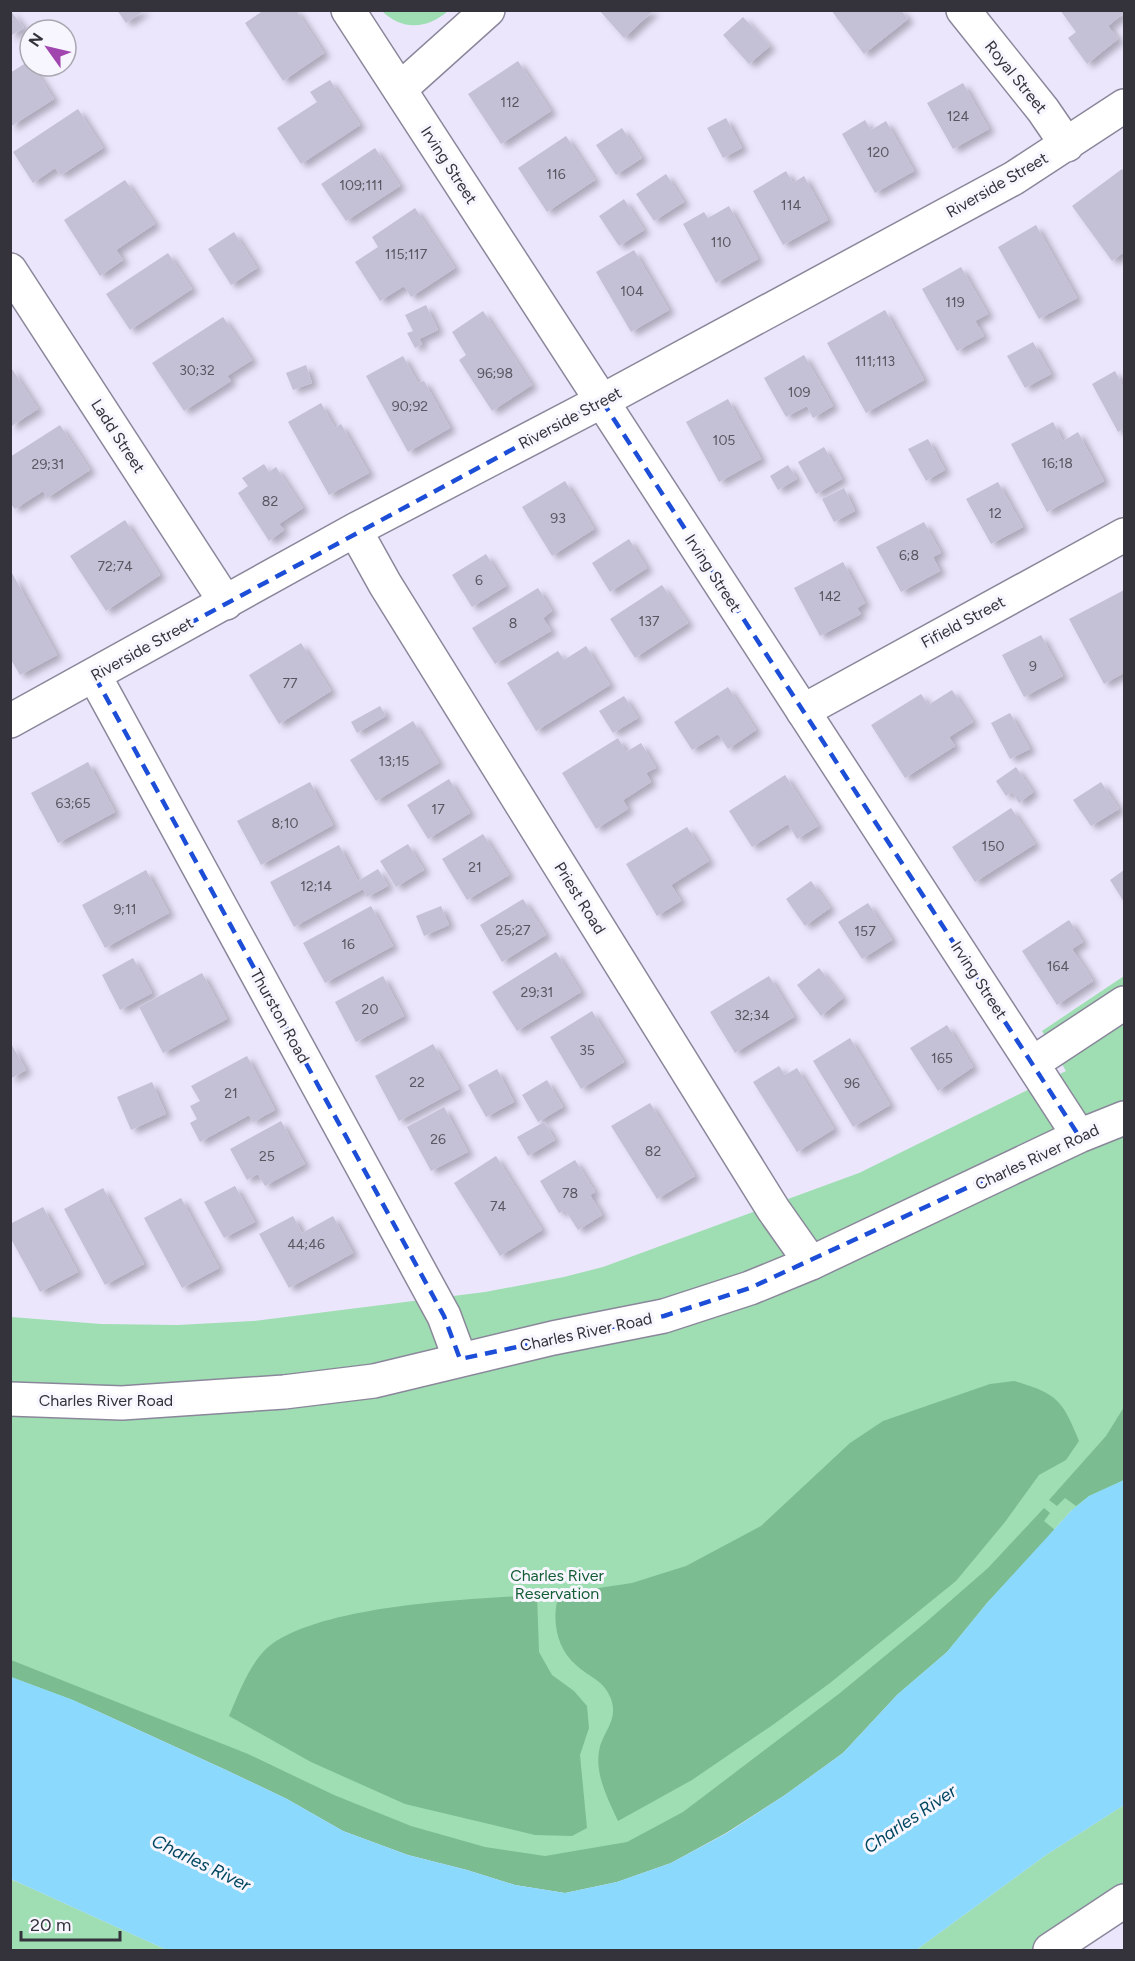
<svg xmlns="http://www.w3.org/2000/svg" width="1135" height="1961" font-family="Figtree,sans-serif">
  <defs>
    <filter id="shadow"><feDropShadow dx="6" dy="4" stdDeviation="3" flood-color="#0004"/></filter>
  </defs>
  <rect width="100%" height="100%" fill="#ebe6fc"/>
  <!-- green -->
  <path fill="#9edeb2" d="M382,11H448C428,29 402,31 382,11Z
    M1124,976V1480L1071,1511L987,1603L949,1650L898,1694L565,1893L11,1677V1317L101,1324L178,1325L253,1321L485,1292L564,1277L603,1267L859,1173L1066,1071L1042,1031Z
    M1124,1805V1901L1050,1950H916L1046,1855Z
    M10,1879L22,1884L167,1950H11Z"/>
  <!-- forest -->
  <path fill="#7bbc90" d="M1014,1381C1057,1394 1062,1399 1079,1441L1066,1460L1039,1475L1005,1522L956,1581L830,1683L774,1724L692,1780L618,1821C608,1799 595,1775 599,1751C602,1732 619,1721 611,1699C604,1680 590,1678 576,1665C556,1648 551,1618 559,1594L632,1583L686,1566L761,1526L850,1443L883,1421L990,1384Z
    M1124,1407V1480L1089,1496L1076,1506L1065,1498L1057,1506L1049,1500L1106,1436Z
    M1044,1508L1050,1513L1044,1521L1055,1530L987,1603L947,1652L898,1694L843,1753L785,1795L726,1833L671,1863L617,1882L565,1893L515,1885L467,1870L408,1855L343,1831L287,1799L226,1770L73,1700L11,1677V1660L248,1754L334,1795L411,1826L485,1847L545,1856L627,1842L683,1812L840,1693L925,1623L988,1568Z
    M537,1595L539,1652L552,1675L574,1691L587,1706L589,1728L580,1755L587,1828L572,1836L535,1835L405,1804L311,1762L229,1716C238,1695 247,1670 263,1652C308,1605 472,1599 537,1595Z"/>
  <!-- water -->
  <path fill="#8bd9fd" d="M1124,1480V1805L1046,1855L916,1950H167L11,1879V1677L73,1700L226,1770L287,1799L343,1831L408,1855L467,1870L515,1885L565,1893L617,1882L671,1863L727,1833L785,1795L843,1753L898,1694L947,1652L987,1603L1071,1511L1089,1496Z"/>
  <!-- building -->
  <path fill="#c4c0d5" filter="url(#shadow)" d="M10,10L24,28L10,36Z
    M117,10H145L126,23Z
    M264,10H296L324,53L283,81L245,23Z
    M599,10H654L624,38Z
    M831,10H901L908,19L864,54Z
    M1060,10H1124V13L1108,26L1118,39L1087,64L1068,38L1076,32Z
    M743,17L770,46L749,64L723,35Z
    M29,61L54,99L10,127V73Z
    M518,61L551,111L501,144L468,94Z
    M330,80L360,125L301,164L277,128L317,102L310,92Z
    M963,83L989,129L953,149L927,103Z
    M78,109L103,148L61,175L55,168L33,183L13,152Z
    M726,118L742,148L723,158L707,128Z
    M865,120L871,130L886,121L914,171L875,193L842,134Z
    M622,128L642,158L616,175L596,145Z
    M566,136L595,180L547,212L518,168Z
    M375,148L400,186L346,221L321,184Z
    M1122,169L1124,172V252L1112,261L1072,206Z
    M786,171L793,183L804,176L828,220L783,245L753,191Z
    M666,174L684,202L654,221L636,194Z
    M125,180L155,224L116,250L123,260L100,276L64,220Z
    M624,199L644,230L619,246L599,216Z
    M729,206L758,259L716,283L683,224L704,212L708,218Z
    M415,208L455,268L411,297L404,286L380,301L355,262L378,247L372,237Z
    M1036,225L1077,298L1039,319L998,247Z
    M234,232L257,268L231,285L208,249Z
    M634,250L669,310L631,332L596,272Z
    M168,253L192,289L130,330L106,294Z
    M961,267L988,314L975,321L984,336L957,351L922,289Z
    M426,305L438,330L419,339L422,344L415,348L407,333L413,331L405,315Z
    M885,310L924,380L866,413L827,343Z
    M483,311L532,385L492,411L459,360L466,355L452,332Z
    M223,317L252,360L227,376L231,381L184,411L152,363Z
    M1033,342L1051,374L1025,388L1007,356Z
    M804,355L833,406L813,418L807,406L786,417L764,378Z
    M403,356L418,383L424,381L450,428L408,452L366,376Z
    M306,365L312,383L293,390L286,373Z
    M10,366L38,409L10,427Z
    M1115,371L1124,388V433L1123,429L1118,432L1092,384Z
    M728,399L761,459L719,482L686,422Z
    M321,403L335,428L341,424L369,473L329,495L288,422Z
    M1053,422L1063,441L1078,432L1104,481L1047,512L1011,444Z
    M60,425L90,470L47,498L43,491L15,509L10,503V457Z
    M928,439L945,470L926,481L908,449Z
    M824,447L842,479L816,494L798,462Z
    M264,464L269,472L276,467L303,508L279,524L284,530L269,541L238,493L248,486L242,478Z
    M788,465L797,479L778,490L770,476Z
    M565,481L594,529L552,556L522,507Z
    M998,482L1023,527L991,544L966,499Z
    M844,488L855,511L834,522L822,499Z
    M125,520L160,575L106,611L70,556Z
    M924,522L941,553L933,557L940,571L901,592L876,547Z
    M629,539L647,568L610,592L592,563Z
    M486,554L506,586L472,607L452,575Z
    M843,562L865,603L857,608L861,614L820,636L794,588Z
    M12,573L57,655L20,675L10,658Z
    M662,585L688,623L635,658L610,619Z
    M538,588L552,611L543,618L551,631L495,664L472,628Z
    M1124,590V673L1104,684L1069,619Z
    M1041,635L1063,676L1024,697L1002,655Z
    M301,643L331,691L279,724L249,675Z
    M586,646L610,685L536,731L507,683L558,651L564,660Z
    M728,687L756,730L728,749L718,734L692,750L674,722Z
    M952,690L973,722L949,737L955,746L905,778L871,725L921,694L928,705Z
    M624,696L638,718L613,733L599,711Z
    M380,706L386,716L357,733L351,722Z
    M1010,713L1030,749L1010,759L991,723Z
    M413,721L439,763L376,801L350,760Z
    M618,738L626,752L641,743L656,768L646,773L651,782L623,800L628,809L596,829L562,773Z
    M88,762L115,812L58,843L31,793Z
    M1016,767L1033,792L1019,803L1012,792L1006,796L996,781Z
    M785,775L818,826L797,839L788,824L752,847L729,811Z
    M449,779L470,813L428,839L407,805Z
    M310,782L333,825L261,865L237,821Z
    M1101,782L1119,809L1091,826L1073,800Z
    M1011,808L1035,844L975,882L952,847Z
    M687,827L709,861L671,885L681,901L657,916L626,864Z
    M483,834L509,875L467,900L442,859Z
    M408,844L424,870L396,887L380,861Z
    M339,845L358,881L378,869L388,886L367,897L363,889L294,927L270,882Z
    M146,870L169,913L105,948L82,905Z
    M1124,870V902L1110,880Z
    M811,881L830,908L805,926L786,899Z
    M523,899L546,935L502,962L480,925Z
    M868,903L892,940L862,959L838,922Z
    M371,906L393,946L325,983L303,943Z
    M441,906L449,925L424,936L416,916Z
    M1069,920L1083,942L1072,949L1093,981L1057,1005L1022,951Z
    M556,952L581,992L517,1031L492,992Z
    M133,958L152,993L120,1010L102,975Z
    M819,968L843,998L821,1016L797,985Z
    M202,973L227,1019L163,1053L139,1007Z
    M383,976L404,1016L356,1042L335,1002Z
    M769,976L794,1017L735,1053L710,1012Z
    M592,1011L624,1062L581,1089L550,1037Z
    M947,1025L973,1067L938,1091L910,1048Z
    M850,1038L890,1105L853,1127L813,1061Z
    M10,1042L26,1070L10,1079Z
    M433,1044L459,1089L399,1121L375,1076Z
    M247,1056L275,1110L253,1122L249,1115L200,1142L190,1123L197,1119L190,1106L200,1101L191,1086Z
    M779,1066L785,1075L797,1068L834,1129L797,1152L753,1082Z
    M497,1069L514,1102L486,1117L468,1085Z
    M547,1080L563,1107L538,1122L522,1095Z
    M152,1082L166,1114L131,1130L117,1097Z
    M650,1103L695,1176L657,1199L611,1126Z
    M444,1107L468,1152L431,1171L407,1127Z
    M281,1121L305,1164L265,1186L258,1174L247,1180L230,1149Z
    M544,1122L555,1140L528,1156L517,1137Z
    M496,1156L542,1230L500,1256L454,1183Z
    M575,1160L595,1192L590,1195L602,1215L578,1230L565,1210L559,1213L540,1181Z
    M235,1186L255,1222L224,1238L204,1202Z
    M103,1188L144,1264L105,1285L64,1209Z
    M181,1198L219,1268L182,1288L144,1218Z
    M43,1207L78,1272L40,1292L10,1237V1224Z
    M293,1216L302,1233L333,1216L353,1253L289,1288L259,1234Z"/>
  <g fill="none" stroke-linecap="round" stroke-linejoin="round">
    <defs>
      <path id="street" d="M963,10L1043,110L1067,145
        M400,89L488,10
        M10,270L226,603
        M355,530L385,584L773,1209L811,1263
        M94,675L444,1316L460,1359
        M803,711L1124,535
        M10,721L355,530L602,401L1014,178L1124,106
        M1033,1063L1124,1003"/>
      <path id="secondary" d="M348,10L1079,1136
        M10,1399L122,1403L284,1392L374,1381L553,1338L664,1316L750,1288L811,1263L1079,1136L1124,1118
        M1050,1950L1124,1901"/>
    </defs>
    <!-- street casing -->
    <use href="#street" stroke="#8b879b" stroke-width="36"/>
    <!-- secondary casing -->
    <use href="#secondary" stroke="#8b879b" stroke-width="36"/>
    <!-- street -->
    <use href="#street" stroke="#fff" stroke-width="33"/>
    <!-- secondary -->
    <use href="#secondary" stroke="#fff" stroke-width="33"/>
  </g>
  <!-- marked area -->
  <path fill="none" stroke="#1d4ed8" stroke-width="4.5" stroke-dasharray="12 8" stroke-linejoin="round" d="M602,401L1079,1136L750,1288L664,1316L460,1359L444,1316L94,675Z"/>
  <g text-anchor="middle" dominant-baseline="central" stroke-width="6" stroke-linejoin="round" paint-order="stroke">
    <!-- number labels -->
    <g font-size="14" fill="#585661">
      <text x="510" y="102">112</text>
      <text x="958" y="116">124</text>
      <text x="878" y="152">120</text>
      <text x="556" y="174">116</text>
      <text x="361" y="185">109;111</text>
      <text x="791" y="205">114</text>
      <text x="721" y="242">110</text>
      <text x="406" y="254">115;117</text>
      <text x="632" y="291">104</text>
      <text x="955" y="302">119</text>
      <text x="875" y="361">111;113</text>
      <text x="197" y="370">30;32</text>
      <text x="495" y="373">96;98</text>
      <text x="799" y="392">109</text>
      <text x="410" y="406">90;92</text>
      <text x="724" y="440">105</text>
      <text x="1057" y="463">16;18</text>
      <text x="48" y="464">29;31</text>
      <text x="270" y="501">82</text>
      <text x="995" y="513">12</text>
      <text x="558" y="518">93</text>
      <text x="909" y="555">6;8</text>
      <text x="115" y="566">72;74</text>
      <text x="479" y="580">6</text>
      <text x="830" y="596">142</text>
      <text x="649" y="621">137</text>
      <text x="513" y="623">8</text>
      <text x="1033" y="666">9</text>
      <text x="290" y="683">77</text>
      <text x="394" y="761">13;15</text>
      <text x="73" y="803">63;65</text>
      <text x="438" y="809">17</text>
      <text x="285" y="823">8;10</text>
      <text x="993" y="846">150</text>
      <text x="475" y="867">21</text>
      <text x="316" y="886">12;14</text>
      <text x="125" y="909">9;11</text>
      <text x="513" y="930">25;27</text>
      <text x="865" y="931">157</text>
      <text x="348" y="944">16</text>
      <text x="1058" y="966">164</text>
      <text x="537" y="992">29;31</text>
      <text x="370" y="1009">20</text>
      <text x="752" y="1015">32;34</text>
      <text x="587" y="1050">35</text>
      <text x="942" y="1058">165</text>
      <text x="417" y="1082">22</text>
      <text x="852" y="1083">96</text>
      <text x="231" y="1093">21</text>
      <text x="438" y="1139">26</text>
      <text x="653" y="1151">82</text>
      <text x="267" y="1156">25</text>
      <text x="570" y="1193">78</text>
      <text x="498" y="1206">74</text>
      <text x="306" y="1244">44;46</text>
    </g>
    <!-- street labels -->
    <g font-size="16" fill="#34323a" stroke="#f7f6ff">
      <text transform="translate(1016 77) rotate(51)">Royal Street</text>
      <text transform="translate(449 165) rotate(57)">Irving Street</text>
      <text transform="translate(997 185) rotate(-30)">Riverside Street</text>
      <text transform="translate(570 418) rotate(-28)">Riverside Street</text>
      <text transform="translate(118 436) rotate(57)">Ladd Street</text>
      <text transform="translate(713 573) rotate(57)">Irving Street</text>
      <text transform="translate(963 622) rotate(-28)">Fifield Street</text>
      <text transform="translate(142 649) rotate(-29)">Riverside Street</text>
      <text transform="translate(580 898) rotate(58)">Priest Road</text>
      <text transform="translate(979 980) rotate(57)">Irving Street</text>
      <text transform="translate(280 1016) rotate(61)">Thurston Road</text>
      <text transform="translate(1037 1157) rotate(-25)">Charles River Road</text>
      <text transform="translate(586 1332) rotate(-12)">Charles River Road</text>
      <text x="106" y="1400">Charles River Road</text>
    </g>
    <!-- park labels -->
    <g font-size="16" fill="#135d34" stroke="#f7f6ff">
      <text x="557" y="1575">Charles River<tspan x="557" dy="18">Reservation</tspan></text>
    </g>
    <!-- water labels -->
    <g font-size="18" font-style="italic" fill="#01475f" stroke="#f7f6ff">
      <text transform="translate(910 1819) rotate(-34)">Charles River</text>
      <text transform="translate(201 1863) rotate(26)">Charles River</text>
    </g>
  </g>
  <!-- border -->
  <rect width="1135" height="1961" fill="none" stroke="#34323a" stroke-width="24"/>
  <!-- north arrow -->
  <g transform="translate(48 48) rotate(304)"><circle r="28" fill="#f7f6ff" stroke="#a9a8b0" stroke-width="1.5"/>
  <path d="M0-4.5L10 22L0 15L-10 22Z" fill="#a246af"/>
  <text y="-9" font-size="16" font-weight="bold" text-anchor="middle" fill="#34323a">N</text>
  </g>
  <!-- scale -->
  <path d="M21 1931v9h99v-9" fill="none" stroke="#34323a" stroke-width="3"/>
  <text x="30" y="1931" font-size="18" fill="#34323a" stroke="#f7f6ff" stroke-width="4.5" paint-order="stroke">20 m</text>
</svg>
